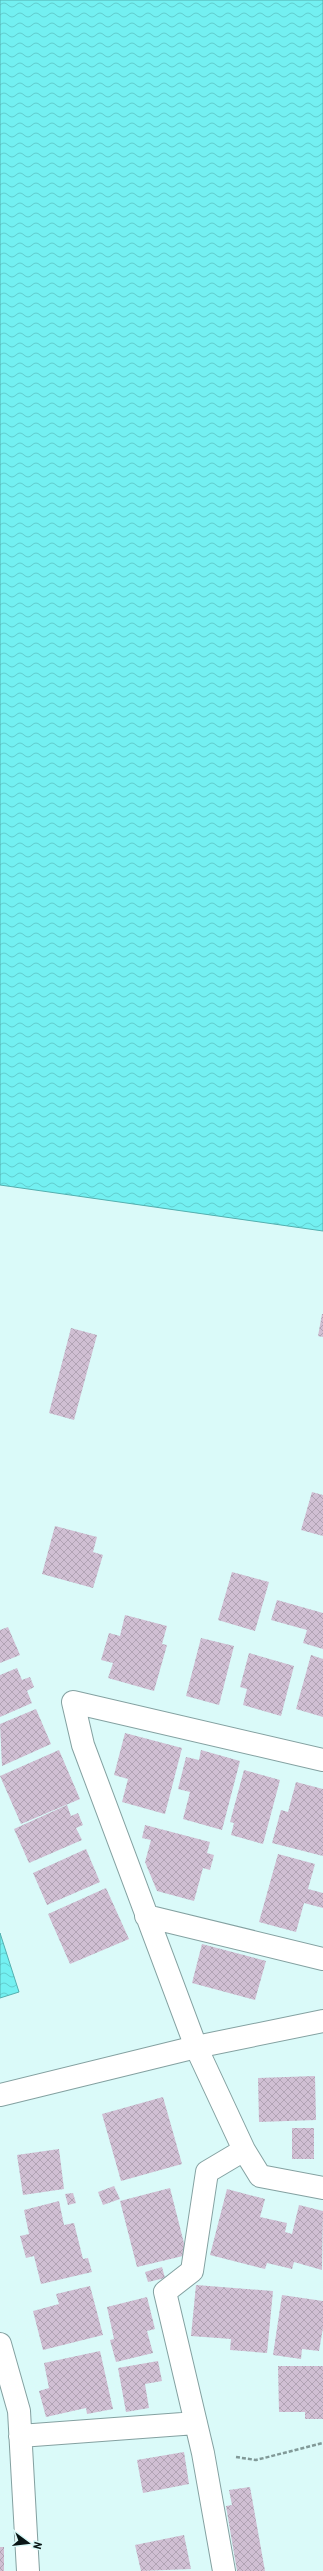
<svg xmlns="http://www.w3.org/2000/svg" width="323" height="2571" font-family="'Roboto Condensed',sans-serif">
  <defs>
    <pattern id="water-waves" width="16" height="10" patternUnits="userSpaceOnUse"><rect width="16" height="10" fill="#73f0f1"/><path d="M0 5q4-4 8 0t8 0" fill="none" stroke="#62cdce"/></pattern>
    <pattern id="building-cross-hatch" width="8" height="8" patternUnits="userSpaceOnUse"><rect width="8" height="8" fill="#d0bfd3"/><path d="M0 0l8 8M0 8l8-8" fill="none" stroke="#b1a3b4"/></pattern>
  </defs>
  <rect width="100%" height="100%" fill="#dafaf9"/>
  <!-- water -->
  <path fill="url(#water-waves)" stroke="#54afaf" d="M0,0H323V1231L0,1185Z
    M0,1933L19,1992L0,1998Z"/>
  <!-- building -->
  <path fill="url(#building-cross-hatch)" d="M322,1314H323V1337L318,1336Z
    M71,1328L97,1335L74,1420L49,1413Z
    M312,1492L323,1495V1536L301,1530Z
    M55,1526L97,1537L93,1552L103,1555L93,1588L42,1574Z
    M232,1572L269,1582L255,1631L218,1620Z
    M277,1600L323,1613V1649L303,1643L307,1630L271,1620Z
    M125,1615L167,1626L162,1644L167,1645L154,1691L108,1678L113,1663L101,1660L109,1633L120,1636Z
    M8,1627L20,1655L0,1663V1630Z
    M201,1638L234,1646L219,1705L186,1696Z
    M249,1653L294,1666L281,1716L243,1705L247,1689L240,1687Z
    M311,1655L323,1659V1717L296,1709Z
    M17,1668L22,1680L30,1677L34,1687L27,1691L32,1703L0,1717V1675Z
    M36,1709L51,1744L2,1766L0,1724Z
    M125,1733L182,1748L165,1814L122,1802L128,1779L114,1775Z
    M59,1750L80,1799L21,1824L0,1776Z
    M201,1750L240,1761L222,1830L183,1819L190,1792L178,1789L186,1757L199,1760Z
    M244,1770L280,1780L263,1844L231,1835L234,1823L230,1822Z
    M296,1782L323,1789V1856L272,1843L281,1810L288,1812Z
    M67,1805L71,1816L78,1813L83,1825L76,1828L82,1840L29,1863L14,1829Z
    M145,1825L210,1842L207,1853L214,1855L210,1870L203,1868L194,1901L157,1891L145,1862L151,1840L142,1838Z
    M86,1849L100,1882L47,1905L33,1873Z
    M278,1854L315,1864L308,1889L323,1893V1908L304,1903L296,1932L259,1922Z
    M106,1888L129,1939L70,1964L48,1914Z
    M202,1944L266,1961L255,2000L192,1983Z
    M315,2076L316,2120L259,2122L258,2078Z
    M163,2097L182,2164L121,2181L102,2114Z
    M292,2128H314V2159H292Z
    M59,2149L64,2189L23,2195L17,2155Z
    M114,2186L120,2199L103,2205L98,2192Z
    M170,2188L187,2255L137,2267L120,2201Z
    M227,2189L265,2199L260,2217L287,2223L285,2232L292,2234L299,2205L323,2211L322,2270L294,2262L292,2269L267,2263L265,2269L210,2255Z
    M73,2193L76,2203L68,2205L65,2194Z
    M59,2201L64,2225L74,2223L83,2259L88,2258L92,2272L41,2284L34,2256L26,2258L20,2236L29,2234L24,2210Z
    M162,2267L165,2278L148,2282L145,2272Z
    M196,2285L273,2291L267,2353L230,2350L231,2339L191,2336Z
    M90,2286L103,2335L43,2350L33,2311L59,2304L56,2294Z
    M282,2295L323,2301V2328L319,2351L302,2349L301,2359L273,2355Z
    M147,2297L155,2329L147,2331L153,2353L116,2362L110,2340L114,2339L107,2307Z
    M100,2351L113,2409L87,2414L86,2408L46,2417L39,2391L49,2388L44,2363Z
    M158,2361L162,2381L145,2384L149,2408L126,2412L118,2368Z
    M278,2366H323V2419H305V2412H279Z
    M184,2452L189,2484L143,2493L137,2460Z
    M250,2487L265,2571H237L226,2506L232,2505L229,2490Z
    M184,2535L191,2569L141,2571L135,2545Z
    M0,2547H4V2571H0Z"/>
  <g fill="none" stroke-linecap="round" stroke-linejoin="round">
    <defs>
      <path id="street" d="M323,1760L73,1702L83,1745L196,2047L244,2150L260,2176L323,2188
        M146,1916L323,1959
        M0,2344L19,2411L28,2571
        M20,2436L196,2423
        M224,2571L203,2453L165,2292L192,2271L207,2172L244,2150"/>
      <path id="secondary" d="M0,2095L196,2047L323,2021"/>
    </defs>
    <!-- street casing -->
    <use href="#street" stroke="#84a1a1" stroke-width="24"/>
    <!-- secondary casing -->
    <use href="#secondary" stroke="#84a1a1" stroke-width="24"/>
    <!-- path -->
    <path stroke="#819998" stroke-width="2.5" stroke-dasharray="4 2" stroke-linecap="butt" d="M236,2457L256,2460L323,2443"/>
    <!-- street -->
    <use href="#street" stroke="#fff" stroke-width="22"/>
    <!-- secondary -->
    <use href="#secondary" stroke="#fff" stroke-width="22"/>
  </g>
  <!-- north arrow -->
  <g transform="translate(28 2543) rotate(105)" stroke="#dafaf9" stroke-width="3" paint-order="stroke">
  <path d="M0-3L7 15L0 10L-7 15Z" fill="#0a1616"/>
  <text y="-6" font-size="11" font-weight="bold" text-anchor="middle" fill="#0a1616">N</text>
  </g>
</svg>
